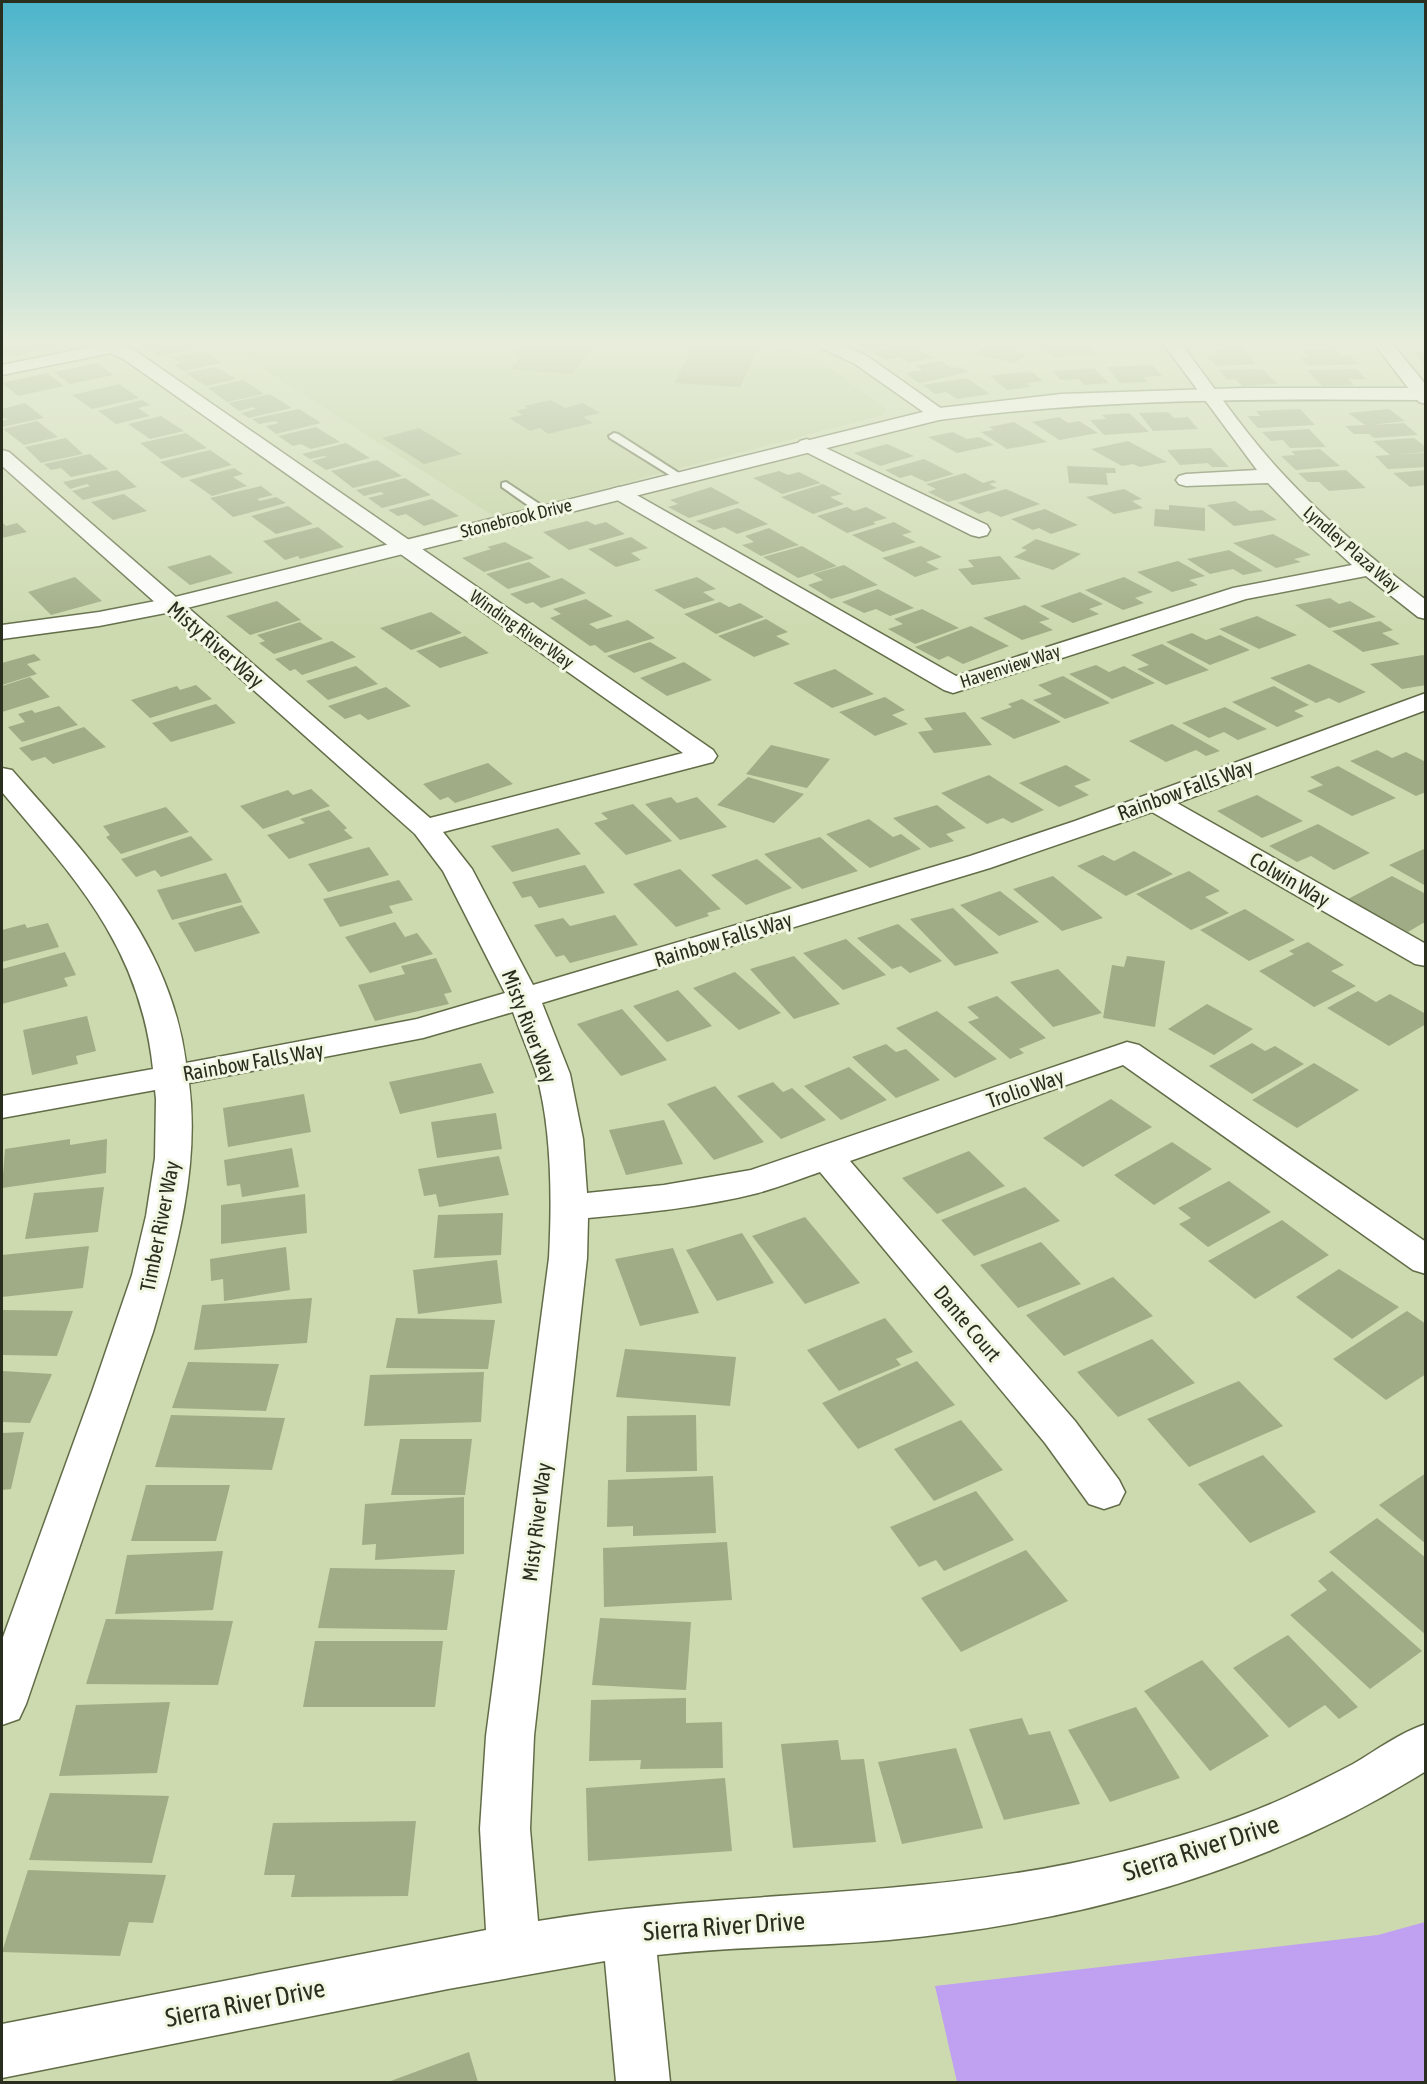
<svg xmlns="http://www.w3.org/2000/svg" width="1427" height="2084" font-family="'Asap Condensed',sans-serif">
  <rect width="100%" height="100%" fill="#cddab0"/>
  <!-- built -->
  <path fill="#c1d09f" d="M221,342H775L822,362L886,409L883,415L495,517Z"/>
  <!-- green -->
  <path fill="#bfa0f1" d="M1425,1922V2082H957L935,1986L1378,1935Z"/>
  <!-- building -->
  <path fill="#a0ac85" d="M22,342H43L59,347L48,351L41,348L15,357L2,353V349Z
    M152,342H189L199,348L159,357L153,352L167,349L164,348L150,351L140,344Z
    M526,342H595L573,374L511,369L521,357L515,356Z
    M852,342H898V343L871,350Z
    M994,342L1020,346L1012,352L1028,354L1015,363L974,355Z
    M1054,342H1081L1098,355L1054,357L1040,346L1058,344Z
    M1090,342H1135V343L1102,348Z
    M1193,342H1245V344L1199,347Z
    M1296,342H1323L1328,347H1301Z
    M698,344L736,345L735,347L758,348L740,387L674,383L691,351H695Z
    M910,345L934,358L909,363L899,357L886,360L873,353Z
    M1242,349L1257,364L1216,366L1207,356L1220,355L1215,350Z
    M1334,349L1342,357L1350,356L1359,364L1309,366L1300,358L1309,357L1302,351Z
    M204,351L222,363L183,371L174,365L181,363L172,357Z
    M1414,352H1426V366Z
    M941,361L952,368L961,367L969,372L919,383L905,373L923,370L915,366Z
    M98,363L113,375L70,384L54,372Z
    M1152,365L1162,376L1143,377L1147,382L1120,383L1107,367Z
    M216,367L236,379L206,386L186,373Z
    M1094,368L1109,383L1084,385L1079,379L1061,380L1052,371Z
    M1262,369L1278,384L1242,386L1236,379L1227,380L1219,370Z
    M1356,369L1366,379H1348L1354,385L1322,386L1307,370Z
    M1031,371L1043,381L1026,383L1031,387L1007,390L990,376Z
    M47,373L64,386L18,396L2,383Z
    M967,378L990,394L957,399L946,392L935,394L923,385Z
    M244,380L264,394L227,402L208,388Z
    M119,384L139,398L92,409L72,395Z
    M270,394L292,408L249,418L241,413L256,409L253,407L239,411L228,403Z
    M142,400L150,405L138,408L150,416L116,424L98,411Z
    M551,400L565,408L583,403L600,413L583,417L593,423L548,434L540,428L530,431L509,418L523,415L516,411L528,408L524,406Z
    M25,403L44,418L2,427V421L9,419L2,418V409Z
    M299,409L321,423L276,434L266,426L279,423L275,421L259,424L252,419Z
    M1300,409L1315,425L1258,428L1247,416H1260L1256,411Z
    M1389,409L1405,421L1371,425L1404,423L1418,435L1374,438L1369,434H1354L1345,426L1365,425L1348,413Z
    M1168,412L1174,418L1188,417L1198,429L1153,431L1139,413Z
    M1129,413L1149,432L1104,435L1090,420L1106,419L1102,415Z
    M161,416L184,431L150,439L128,424Z
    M1059,417L1068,423L1079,421L1098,433L1059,440L1032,422Z
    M37,421L58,437L24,445L3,429Z
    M1014,422L1047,442L1007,449L981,432L994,430L989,427Z
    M316,427L340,442L311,449L301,444L293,446L278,436Z
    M419,428L462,454L424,464L382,438Z
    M1309,429L1326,447L1290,448L1283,440L1271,441L1262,432Z
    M953,432L967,439L979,437L994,445L957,453L928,437Z
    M186,433L207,448L161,459L140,443Z
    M66,438L83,454L41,463L25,447Z
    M1414,438L1426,447V452L1399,454L1426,453V467L1388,469L1375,456L1390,455L1373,441Z
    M1128,441L1167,462L1140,467L1133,464L1122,466L1091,449Z
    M346,443L370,458L326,470L312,461L327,457L324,456L310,459L302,454Z
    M887,444L914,456L880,466L854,453Z
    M1211,448L1229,467H1212L1208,463L1180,465L1167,450Z
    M1320,449L1340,466L1296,470L1281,456L1295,455L1291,451Z
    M210,450L232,465L182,478L160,462Z
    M90,454L108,469L71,477L61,468L51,470L44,464Z
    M924,459L954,474L926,482L911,475L900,478L885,470Z
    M377,460L402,476L353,488L331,471Z
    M1067,466L1115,468L1116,473H1106L1108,485L1069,483Z
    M234,468L243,474L233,477L247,486L212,496L189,480Z
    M117,470L137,487L83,500L72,491L90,486L87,484L70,489L63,482Z
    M1346,470L1366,488L1329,491L1319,482H1308L1298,473Z
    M1426,470V485L1410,487L1393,473Z
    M779,471L788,475L799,472L821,483L782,494L753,478Z
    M965,473L983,483L993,480L997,482L989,484L997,488L948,502L928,492L936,489L926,484Z
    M405,478L431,495L382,508L368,498L384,494L381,492L364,496L356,490Z
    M823,484L842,494L830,497L844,504L813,514L781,497Z
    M261,486L273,495L257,499L260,501L276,497L286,503L233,517L210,498Z
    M711,487L740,503L689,518L668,507L678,504L670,500Z
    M1006,489L1040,504L1001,517L988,511L979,514L958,503Z
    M1124,489L1142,499L1132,501L1143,508L1114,514L1086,497Z
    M124,494L147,511L113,520L91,502Z
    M432,499L459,516L424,526L406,514L398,516L388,510Z
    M1235,501L1250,511L1262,510L1277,520L1234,526L1207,505Z
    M1169,505L1205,508V531L1154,526L1155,509L1169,510Z
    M288,506L313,524L276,534L251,516Z
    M847,507L854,511L866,507L887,518L873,522L876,524L847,533L817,516Z
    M738,508L768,524L737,534L724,527L714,530L696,521Z
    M1045,509L1078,525L1051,534L1039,528L1033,530L1011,519Z
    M587,521L595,525L606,522L625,534L569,550L543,532Z
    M2,522L6,526L17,523L27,532L2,538Z
    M894,522L912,532L902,535L916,542L883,552L852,535Z
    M318,527L344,547L300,559L298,556L285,560L263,541Z
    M769,528L799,545L761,556L742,545L754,542L745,536Z
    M1273,534L1311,555L1294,559L1301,562L1276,568L1233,543Z
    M631,537L648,548L631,553L641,560L616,567L588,549Z
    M1036,539L1081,554L1053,570L1014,557L1027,550L1021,548Z
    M505,542L534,558L484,572L462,558L491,549L487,547Z
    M802,546L837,566L798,578L763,557Z
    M921,546L942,557L926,562L939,569L915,577L882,558Z
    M1229,550L1263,571L1243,575L1233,569L1210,574L1187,559Z
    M210,555L233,573L190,585L167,567Z
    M1000,556L1021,579L972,585L958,569L974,567L968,560Z
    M1178,561L1205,576L1189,580L1198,585L1172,592L1137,572Z
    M529,562L551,577L508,589L486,574Z
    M844,565L878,585L831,599L808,585L823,580L813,574Z
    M75,577L102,601L51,615L28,592Z
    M697,577L716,589L703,592L715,600L684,609L654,590Z
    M1124,577L1153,592L1135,598L1144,603L1123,610L1085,590Z
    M562,578L586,593L541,608L533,602L526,604L510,594Z
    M878,589L914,608L890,616L876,609L864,613L842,602Z
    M1080,592L1103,604L1089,609L1099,614L1073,623L1040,606Z
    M1330,598L1339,604L1350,601L1376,617L1329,628L1295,605Z
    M586,599L613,616L589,624L597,629L628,620L655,638L605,653L595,645L590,646L550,618L561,614L553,609Z
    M277,601L301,620L250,635L226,616Z
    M720,602L729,607L740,603L764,617L716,634L684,614Z
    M1025,605L1050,619L1039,622L1053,630L1022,640L983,618Z
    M922,609L959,628L915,644L888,629L903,624L894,619Z
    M431,612L462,633L411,650L380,628Z
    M1257,616L1297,635L1259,649L1219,629Z
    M766,619L788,632L776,636L790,644L754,657L718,636Z
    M1380,621L1393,630L1382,633L1400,644L1363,652L1332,631Z
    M300,622L323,639L274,654L259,643L265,641L257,635Z
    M971,626L1009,646L963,664L948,656L939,660L915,647Z
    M1192,633L1206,640L1220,635L1250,650L1210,665L1166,642Z
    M465,636L489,653L440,668L416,651Z
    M332,641L356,657L302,675L295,669L290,671L275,659Z
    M650,642L677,658L634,673L607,656Z
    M1162,644L1209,670L1166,685L1137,669L1149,665L1131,655Z
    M34,654L41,660L27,664L37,674L2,685V663Z
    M1423,655L1426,657V685L1402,689L1370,664Z
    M684,662L712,680L667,696L640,678Z
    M1309,664L1366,692L1339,703L1329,698L1316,703L1270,678Z
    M1096,665L1109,672L1124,666L1155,683L1112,699L1069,674Z
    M356,666L378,684L328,700L306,681Z
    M835,669L874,694L832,708L793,683Z
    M1063,676L1110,703L1065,719L1033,700L1052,694L1038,685Z
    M30,677L50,697L2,712V686Z
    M196,685L212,699L150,718L131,700L177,686L180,690Z
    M1274,686L1309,705L1294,711L1304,716L1277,727L1232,702Z
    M386,687L411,706L368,720L360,714L345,719L328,706Z
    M885,697L905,710L892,715L908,724L875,736L839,712Z
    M1022,699L1061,722L1014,739L980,718L1012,707L1008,704Z
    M216,704L236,723L171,742L152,723Z
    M59,706L78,725L22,742L8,727L25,722L18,714L32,710L35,713Z
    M1225,707L1267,729L1238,740L1224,732L1209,738L1182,723Z
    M965,712L992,745L934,753L918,732L933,730L924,718Z
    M1172,724L1220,751L1206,756L1196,750L1166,762L1129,741Z
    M84,727L106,747L53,764L45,757L32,761L19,748Z
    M771,745L830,759L807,788L746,774Z
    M1377,750L1392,758L1406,752L1426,762V792L1416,796L1350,761Z
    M488,763L513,784L455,803L448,797L440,800L423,784Z
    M1066,765L1091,780L1074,786L1089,795L1059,807L1019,783Z
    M1338,766L1396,798L1352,816L1307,791L1323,785L1310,777Z
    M989,775L1044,810L1012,823L1003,818L987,824L941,793Z
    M748,777L804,794L774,823L717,805Z
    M311,789L330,806L263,829L240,806L288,790L293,795Z
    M1257,795L1303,821L1262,838L1217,811Z
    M671,797L677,803L697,797L727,827L680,840L645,804Z
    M633,804L672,841L626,855L594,823L608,819L601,813Z
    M937,805L966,828L946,834L954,841L930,848L893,818Z
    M166,807L189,832L121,854L106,837L110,835L103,826Z
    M329,810L347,828L344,830L353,838L289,859L267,835L305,823L300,819Z
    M869,819L893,837L901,834L921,849L870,868L826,834Z
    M1318,824L1370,853L1334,870L1311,856L1297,862L1269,846Z
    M558,828L581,854L512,872L491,846Z
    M191,836L213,860L161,877L155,870L136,877L121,859Z
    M820,837L858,871L802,889L764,854Z
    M369,847L389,875L328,892L308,864Z
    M1426,848V886L1389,865Z
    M1134,851L1173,874L1126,896L1077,866L1103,855L1114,861Z
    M757,859L792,888L746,905L711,875Z
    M585,865L605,893L539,908L531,896L522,898L512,882Z
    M680,869L721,909L707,913L709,916L676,927L633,884Z
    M1189,871L1220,891L1205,897L1229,913L1191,930L1136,894Z
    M226,873L242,902L172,920L157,890Z
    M1053,876L1103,918L1062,931L1013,889Z
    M1392,876L1426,894V925L1423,923L1408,932L1348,899Z
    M399,880L413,900L389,906L393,913L340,927L323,899Z
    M1000,891L1039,922L999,936L960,905Z
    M242,905L260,933L195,952L178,923Z
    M953,908L999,953L955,966L910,919Z
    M1245,909L1295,940L1249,961L1200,930Z
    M615,915L638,945L570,963L564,955L556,957L534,925L563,918L570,926Z
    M395,922L405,937L417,933L433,954L370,973L345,937Z
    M48,923L59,947L2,962V930L25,924L27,928Z
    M898,924L942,961L910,973L901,966L892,969L857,938Z
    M846,939L886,975L843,990L803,953Z
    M1308,942L1344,965L1331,971L1356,986L1314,1007L1259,971L1294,954L1289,951Z
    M65,952L76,975L64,978L68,986L2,1004V969Z
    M794,956L840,1004L794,1019L750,969Z
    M1127,956L1165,961L1155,1027L1103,1018L1112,965L1124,967Z
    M436,958L452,992L444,994L449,1004L375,1021L358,985L405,974L401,966Z
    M1058,969L1102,1013L1053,1027L1010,982Z
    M735,972L781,1013L739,1030L693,988Z
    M678,990L712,1026L667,1042L633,1006Z
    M1358,991L1376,1002L1390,994L1426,1014V1024L1389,1046L1327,1008Z
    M997,996L1046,1038L1019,1049L1024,1053L1010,1059L968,1022L979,1018L967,1007Z
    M1207,1004L1253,1029L1214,1055L1168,1029Z
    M622,1009L667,1060L621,1076L577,1024Z
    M937,1011L997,1059L955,1078L896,1028Z
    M87,1016L96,1051L76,1056L78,1064L32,1075L23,1030Z
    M1252,1043L1265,1051L1275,1046L1304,1064L1252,1094L1209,1066Z
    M886,1044L896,1052L906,1049L940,1080L896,1098L852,1057Z
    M481,1063L494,1093L400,1114L389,1082Z
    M1314,1063L1359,1090L1297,1128L1252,1100Z
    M849,1067L887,1100L841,1120L804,1086Z
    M773,1082L783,1092L792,1088L826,1120L781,1139L737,1096Z
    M715,1086L764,1142L714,1160L667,1104Z
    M304,1094L311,1132L228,1147L223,1108Z
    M1111,1099L1152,1127L1083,1167L1043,1138Z
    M496,1113L502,1149L437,1158L431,1122Z
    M664,1120L683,1164L626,1175L609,1130Z
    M70,1139V1145L107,1139L106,1173L2,1188L5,1149Z
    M1172,1142L1212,1169L1154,1205L1114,1175Z
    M292,1148L299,1187L242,1197L240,1184L227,1186L224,1160Z
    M969,1151L1005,1186L937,1214L902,1178Z
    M499,1156L509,1195L439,1207L436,1194L424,1196L418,1169Z
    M1229,1181L1271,1212L1208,1247L1179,1224L1191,1218L1178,1208Z
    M104,1187L98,1232L25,1239L34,1193Z
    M1025,1187L1060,1221L974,1256L941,1220Z
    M305,1194L307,1233L221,1244V1205Z
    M503,1213L501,1255L434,1258L438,1215Z
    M805,1217L860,1283L805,1304L752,1236Z
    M1282,1220L1329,1255L1255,1299L1208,1261Z
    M742,1233L774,1283L717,1301L686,1250Z
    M1041,1242L1081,1284L1018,1308L980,1265Z
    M89,1246L83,1288L2,1297V1255Z
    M286,1247L290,1290L224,1301L223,1279L211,1281L210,1259Z
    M673,1248L699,1313L640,1326L615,1259Z
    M497,1260L502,1303L418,1314L413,1270Z
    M1339,1269L1399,1307L1352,1339L1296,1297Z
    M1113,1277L1153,1316L1064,1356L1026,1315Z
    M312,1298L307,1343L194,1350L202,1305Z
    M2,1310L73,1311L57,1356L2,1355Z
    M1407,1311L1426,1324V1374L1386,1400L1333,1359Z
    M396,1318L495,1320L488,1369L386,1368Z
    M885,1318L913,1352L896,1359L901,1365L839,1391L807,1350Z
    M1152,1339L1195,1383L1118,1417L1077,1372Z
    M625,1349L736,1357L730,1406L616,1397Z
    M917,1361L955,1405L858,1449L822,1403Z
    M188,1362L279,1364L266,1411L172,1408Z
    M2,1371L52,1374L30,1423L2,1422Z
    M484,1372L481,1422L364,1426L370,1375Z
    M1239,1381L1283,1426L1189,1467L1147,1419Z
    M171,1415L285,1418L272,1470L155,1467Z
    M696,1415L697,1471L626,1472L627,1416Z
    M961,1420L1003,1470L934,1501L894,1449Z
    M24,1432L11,1489L2,1490V1433Z
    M400,1439H472L465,1495H391Z
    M1263,1455L1316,1512L1250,1543L1198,1484Z
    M1426,1473V1544L1379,1505Z
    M713,1476L716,1533L633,1536V1526L607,1527L608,1480Z
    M146,1485H230L216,1541H131Z
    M976,1491L1014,1540L944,1571L936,1560L919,1567L890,1527Z
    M464,1497V1554L375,1560L376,1544L362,1545L365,1504Z
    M1377,1518L1426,1558V1635L1329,1552Z
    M727,1542L732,1600L604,1607L603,1548Z
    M1026,1550L1068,1601L961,1652L921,1598Z
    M223,1551L213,1610L115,1614L127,1555Z
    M330,1568L455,1570L447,1630L318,1628Z
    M1332,1571L1422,1651L1370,1689L1290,1615L1327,1590L1318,1581Z
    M600,1618L691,1622L686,1690L592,1685Z
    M106,1619L233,1621L218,1685L86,1684Z
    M1288,1635L1358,1707L1339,1719L1325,1705L1289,1728L1233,1668Z
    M315,1641H443L435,1707H303Z
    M1202,1660L1269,1736L1210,1771L1144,1691Z
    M686,1698V1723L722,1722L723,1768L640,1769L641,1760L589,1761L591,1700Z
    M170,1702L157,1773L59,1776L76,1705Z
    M1136,1707L1180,1778L1110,1802L1068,1730Z
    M1022,1718L1029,1735L1050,1731L1080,1804L1004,1820L969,1729Z
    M838,1740L841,1760L864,1759L876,1842L793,1848L781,1744Z
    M956,1748L983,1828L902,1844L878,1762Z
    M725,1778L732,1851L588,1861L586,1788Z
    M50,1793L169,1796L152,1863L29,1860Z
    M416,1821L408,1896L291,1897L295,1875H264L273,1823Z
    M28,1870L166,1875L153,1923L129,1922L120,1956L2,1952Z
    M469,2052L478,2082H388Z"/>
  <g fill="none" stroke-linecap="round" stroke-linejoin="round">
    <defs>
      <path id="service" d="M614,433L618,434L685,477L676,479L610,438L609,436Z
        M506,482L547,509V513H539L502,487V483Z"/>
      <path id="minor" d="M93,342H116L137,352L713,750L717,756L713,762L443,832L472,869L533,985L970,856L1075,821L1426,693V710L1177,803L1426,944V966L1415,964L1152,812L990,868L542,1003L570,1074L583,1139L587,1193L664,1185L751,1170L1127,1042L1139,1045L1426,1242V1274L1413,1270L1123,1065L850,1161L1075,1421L1119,1480L1125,1492L1119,1504L1104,1509L1089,1504L1045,1443L820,1172C800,1179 779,1187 758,1193C703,1207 645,1213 588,1218L587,1258L534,1736L530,1829L538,1921C733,1888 932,1901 1125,1851C1182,1836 1241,1819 1295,1793C1314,1784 1334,1774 1353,1764C1377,1750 1399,1733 1426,1724V1771C1265,1872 1076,1923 889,1940C812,1947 734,1946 657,1955L670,2082H616L605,1961L448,1989L2,2078V2024L486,1930L480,1829L486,1736L549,1258C552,1201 552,1128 536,1073C529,1052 520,1032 513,1012L423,1038L189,1083C200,1167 176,1253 153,1332L26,1704L19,1719L2,1725V1640L93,1389L132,1275L146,1216L155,1158L156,1099L155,1090L2,1118V1096L153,1069C140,947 77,881 2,792V768L12,770C90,859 170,940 186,1063L417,1019L505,993L443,871L415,834L2,466V450L9,452L430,818L683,753L125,360L111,353L2,375V365L95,346Z
        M814,342H837L867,356L949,414L946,418H932L855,364L817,346Z
        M1162,342H1180C1213,386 1244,432 1281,472C1325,520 1374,561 1426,600V619L1418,617L1366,576L1246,599L953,693L944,690L612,497L608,493L612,489L619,487L626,489L956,676L1233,588L1352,565L1301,518L1268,483L1186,486L1179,484L1176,480L1179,476L1186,474L1257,470Z
        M1373,342H1391L1426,385V404L1419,402Z
        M807,439L987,525L990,530L987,535L979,537L971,535L800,449L797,445L800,441Z"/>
      <path id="tertiary" d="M1243,388H1426V400C1263,399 1101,398 939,420L171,612L99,626L2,639V625L99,612L171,598L939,408L1061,394Z"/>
    </defs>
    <!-- service casing -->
    <use href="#service" stroke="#626d48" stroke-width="4"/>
    <!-- minor casing -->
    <use href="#minor" stroke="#626d48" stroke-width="3"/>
    <!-- tertiary casing -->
    <use href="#tertiary" stroke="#626d48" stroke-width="3"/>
    <!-- service -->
    <use href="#service" fill="#fff" fill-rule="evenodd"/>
    <!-- minor -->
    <use href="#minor" fill="#fff" fill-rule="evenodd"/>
    <!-- tertiary -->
    <use href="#tertiary" fill="#fff" fill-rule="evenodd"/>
  </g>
  <!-- sky -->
  <linearGradient id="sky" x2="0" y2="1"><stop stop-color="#4bb4cb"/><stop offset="0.54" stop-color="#e8eedb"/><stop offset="1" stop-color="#e8eedb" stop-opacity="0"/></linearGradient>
  <rect width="1427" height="634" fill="url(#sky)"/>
  <g text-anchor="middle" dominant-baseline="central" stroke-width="6" stroke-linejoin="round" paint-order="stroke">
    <!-- far-street labels -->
    <g font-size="18" fill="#2a2e1e" stroke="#f1f7e2">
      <text transform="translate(516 518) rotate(-14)">Stonebrook Drive</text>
      <text transform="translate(1352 549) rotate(41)">Lyndley Plaza Way</text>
      <text transform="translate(522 629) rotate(35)">Winding River Way</text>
      <text transform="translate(1010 666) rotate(-18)">Havenview Way</text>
    </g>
    <!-- street labels -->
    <g font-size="21" fill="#2a2e1e" stroke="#f1f7e2">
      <text transform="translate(216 644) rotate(41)">Misty River Way</text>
      <text transform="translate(1185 789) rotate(-20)">Rainbow Falls Way</text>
      <text transform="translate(1290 879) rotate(30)">Colwin Way</text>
      <text transform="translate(723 939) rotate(-17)">Rainbow Falls Way</text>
      <text transform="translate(530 1026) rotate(69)">Misty River Way</text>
      <text transform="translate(253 1061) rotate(-10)">Rainbow Falls Way</text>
      <text transform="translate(1025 1088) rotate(-19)">Trolio Way</text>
      <text transform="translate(159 1226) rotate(-79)">Timber River Way</text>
      <text transform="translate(968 1323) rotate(50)">Dante Court</text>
      <text transform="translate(536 1522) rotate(-83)">Misty River Way</text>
    </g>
    <!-- near-street labels -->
    <g font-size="26" fill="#2a2e1e" stroke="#f1f7e2">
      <text transform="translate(1201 1848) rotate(-18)">Sierra River Drive</text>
      <text transform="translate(724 1926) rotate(-4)">Sierra River Drive</text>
      <text transform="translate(245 2003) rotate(-11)">Sierra River Drive</text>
    </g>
  </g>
  <!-- border -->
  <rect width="1427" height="2084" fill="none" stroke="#2a2e1e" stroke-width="6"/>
</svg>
